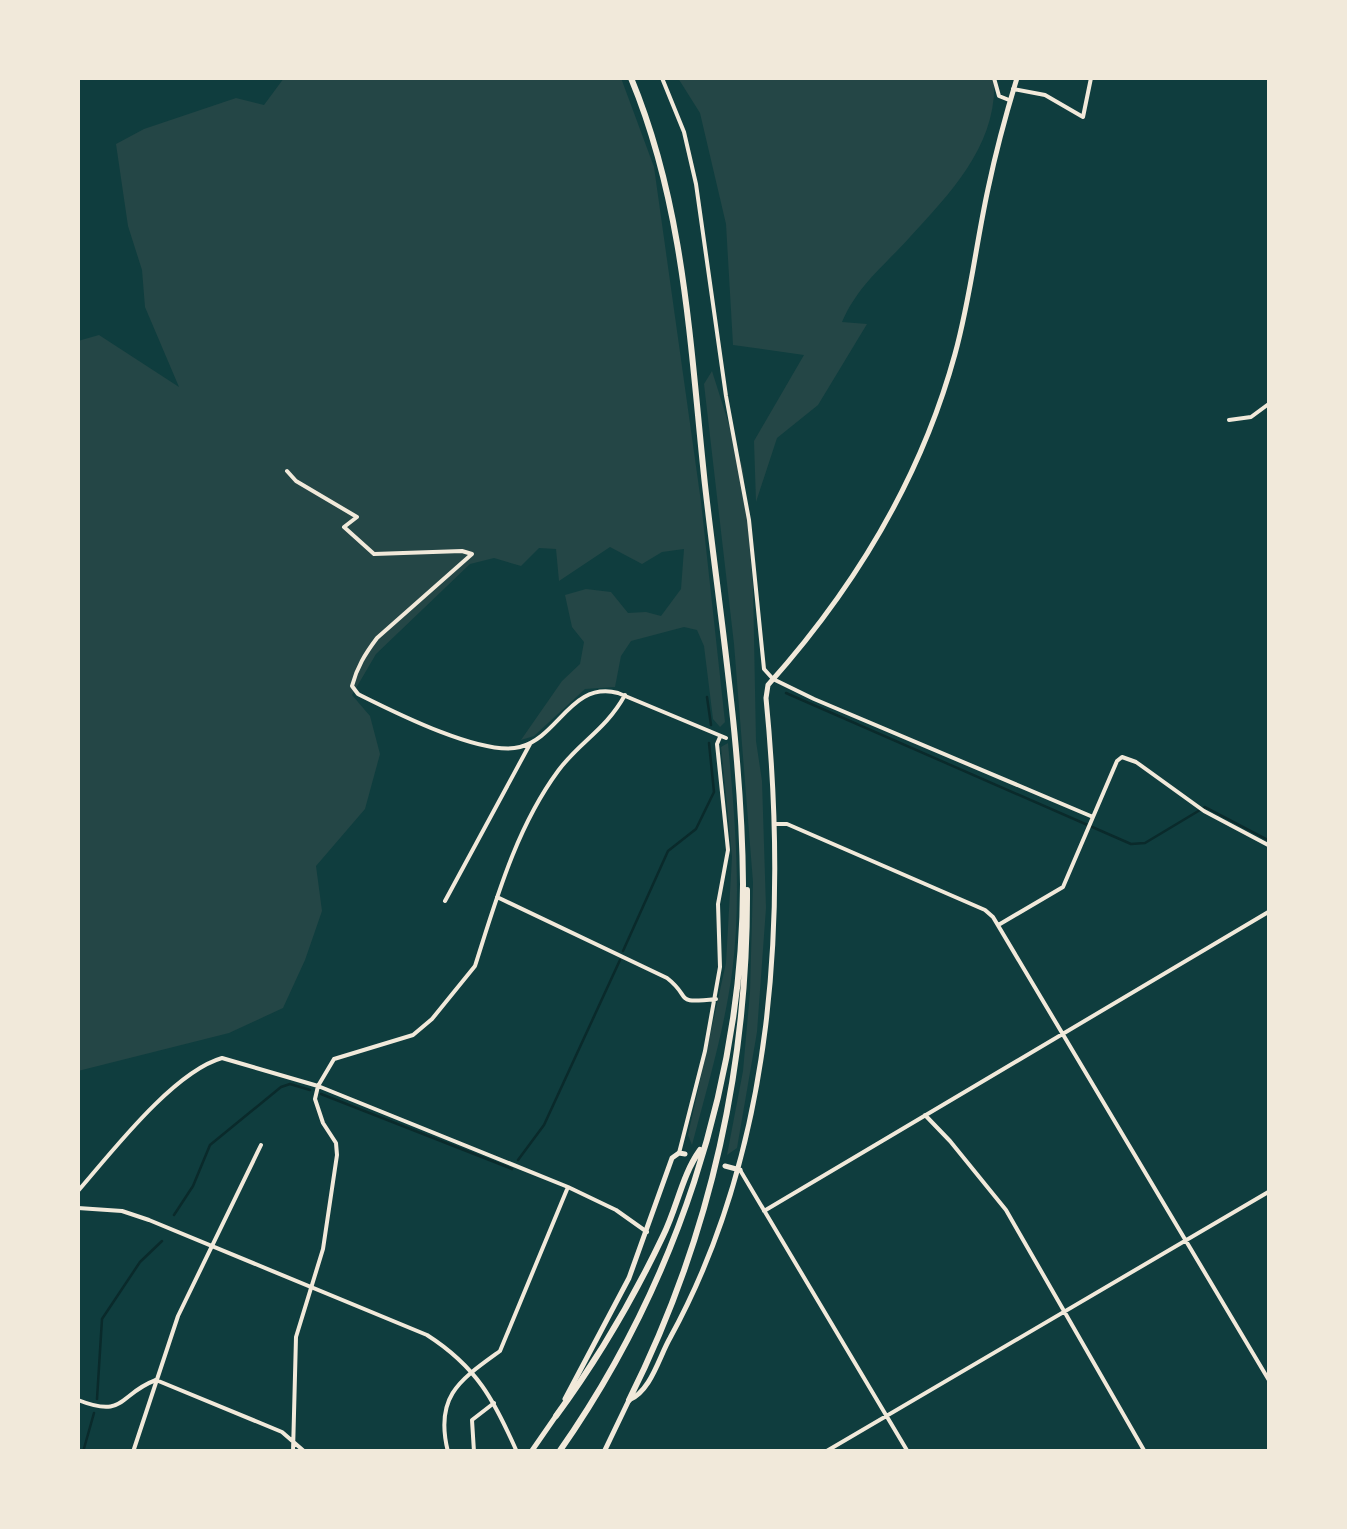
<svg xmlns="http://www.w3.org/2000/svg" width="1347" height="1529" font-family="'Fira Sans Condensed',sans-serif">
  <rect width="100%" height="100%" fill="#0f3d3e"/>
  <!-- green -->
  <path fill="#244646" d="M284,78H621L654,167L701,502L725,722L720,727L713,719L704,646L697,630L684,627L631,641L621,656L615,687L585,689L534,736L521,740L562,681L580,664L584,642L572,627L565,595L586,589L611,592L628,613L646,612L661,616L681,589L684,549L662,552L642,564L610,547L559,581L556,549L539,548L521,566L494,558L470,564L376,654L352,695L370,716L380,754L365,809L316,866L322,911L305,960L283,1008L229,1033L78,1071V341L99,335L179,387L145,307L142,270L128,226L116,144L144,129L236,98L264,105Z
    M678,78H994C998,144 952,191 910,237C884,266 858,285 842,322L867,324L818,405L777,438L756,502L754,441L804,355L733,345L726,224L700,113Z
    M712,371L743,469L753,586L756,741L762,781L766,908L757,1032L737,1148L727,1155L743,1071L750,992L753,882L734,644L704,384Z
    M728,743C735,819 742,896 732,973C724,1031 707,1088 692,1145L688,1135L726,963L732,857L721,747Z"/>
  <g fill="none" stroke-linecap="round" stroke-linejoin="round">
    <!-- stream -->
    <path stroke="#0a2a2b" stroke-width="2.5" d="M786,693L1131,844L1145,843L1205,807L1270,841
      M707,697L711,725
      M623,951L668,851L696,829L714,792L709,743
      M321,1094L512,1169
      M518,1160L544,1125L620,960
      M174,1215L193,1186L210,1145L281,1087L290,1084L310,1090
      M97,1399L102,1319L140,1262L162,1241
      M83,1452L94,1413"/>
    <!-- minor -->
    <path stroke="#f1e9da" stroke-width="4" d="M662,78L684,132L696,184L726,396L749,520L764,669L773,679L814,699L1093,817
      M994,78L999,96L1009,100
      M1013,89L1045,95L1083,117L1091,78
      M1229,420L1251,417L1270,403
      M287,471L296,481L357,517L344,527L374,554L462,551L472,554L377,638C365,654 357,667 352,686L358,694C394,712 483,757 520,747C559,737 571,681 618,693L726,738
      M776,824H787L985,910L993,917L1270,1382
      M497,897L667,978C693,998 672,1004 716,999
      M445,901L530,744
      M1000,924L1063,887L1117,761L1122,757L1136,762L1204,811L1270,846
      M925,1115L950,1141L1006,1210L1145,1452
      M679,1153L705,1051L720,967L718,904L728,850L717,744L720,737
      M740,1170L908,1452
      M78,1191C111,1153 173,1072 222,1058L318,1086L568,1187L616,1210L647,1232
      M764,1211L1270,911
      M156,1380L282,1432L305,1452
      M133,1452L178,1316L261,1145
      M293,1452L296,1337L323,1249L337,1155L336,1143L323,1123L315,1099L318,1086L334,1059L413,1035L432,1019L475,966C496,900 516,828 558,771C580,741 605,731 625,695
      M448,1452C434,1396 460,1380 500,1351L568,1187
      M474,1452L472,1420L494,1403
      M825,1452L1270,1191"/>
    <!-- tertiary -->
    <path stroke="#f1e9da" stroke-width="4" d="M78,1208L122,1211L149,1220L427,1335C477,1367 494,1400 517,1452
      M78,1400C126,1419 118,1394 156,1380
      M1269,1452L1270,1451"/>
    <!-- secondary -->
    <path stroke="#f1e9da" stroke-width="5" d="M725,1166L740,1170
      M565,1399L629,1278L672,1158L679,1153L685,1154
      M531,1452L558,1413
      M604,1452L629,1400C651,1391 659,1357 670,1338C776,1145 787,912 766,698L768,685C853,590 921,478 955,354C970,300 976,244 988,189C996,151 1006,114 1017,78"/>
    <!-- motorway -->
    <path stroke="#f1e9da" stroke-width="6" d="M629,1400C709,1240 748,1068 747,890
      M556,1416C598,1359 633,1299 663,1236C677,1208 682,1175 700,1150
      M559,1452C674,1288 743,1085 743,884C742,750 720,617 705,485C690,346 685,208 631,78"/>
  </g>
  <!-- border -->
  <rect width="1347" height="1529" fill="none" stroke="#f1e9da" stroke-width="160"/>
</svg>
